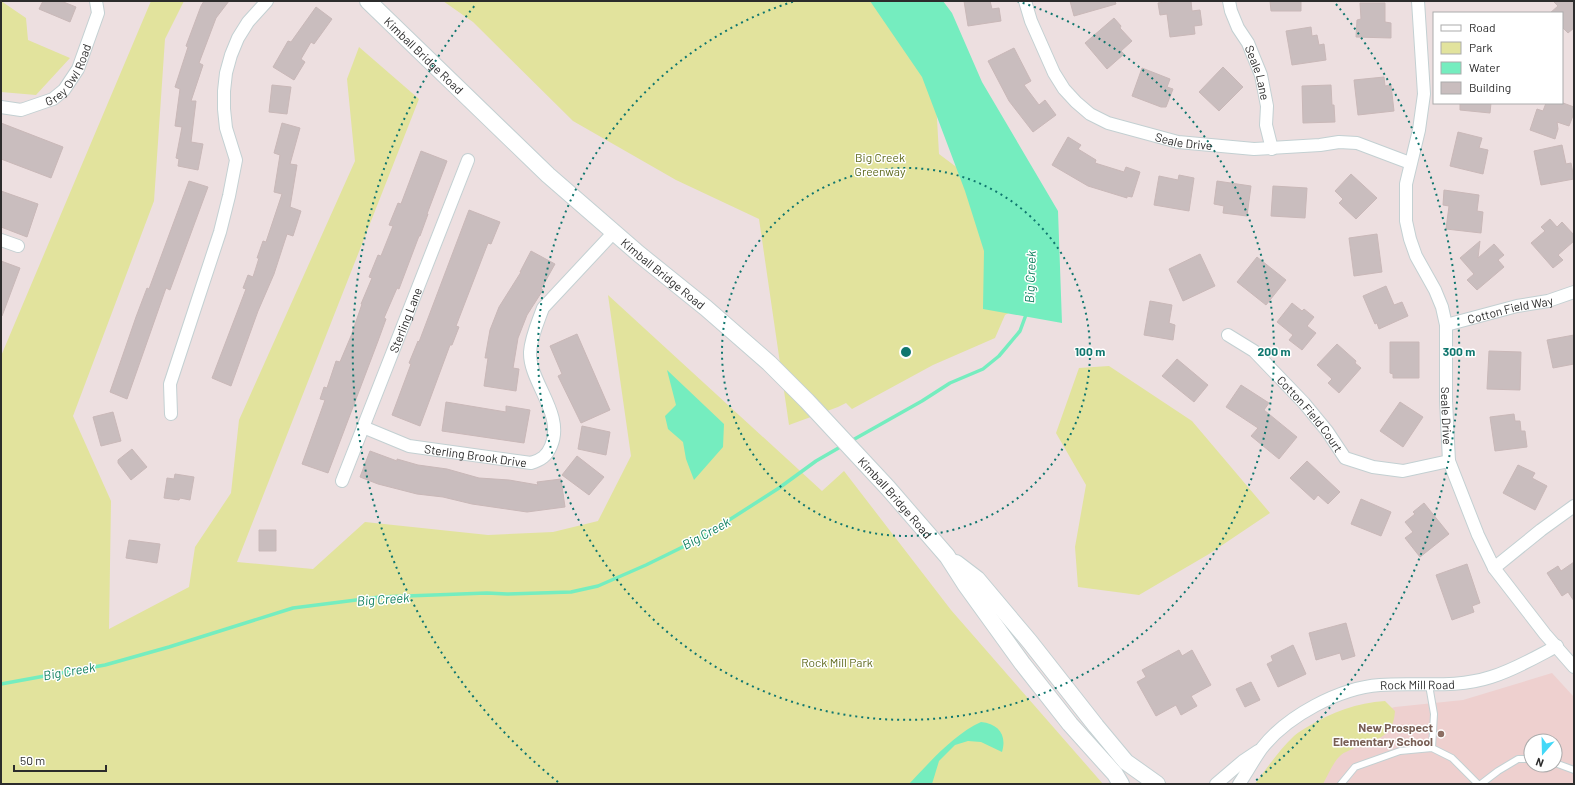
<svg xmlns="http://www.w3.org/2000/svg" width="1575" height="785" font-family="Barlow,sans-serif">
  <rect width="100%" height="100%" fill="#eddfe0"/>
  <!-- education -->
  <path fill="#eed0cf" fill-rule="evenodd" d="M1552,673L1574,697V784H1260L1315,727L1395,707L1463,700ZM1531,741H1555V765H1531Z"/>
  <!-- green -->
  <path fill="#e2e39d" d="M1,1L26,18L28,40L70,58L36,95L1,92Z
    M151,1H184L165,39L154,201L73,416L111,501L109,629L189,587L195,547L231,493L239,420L355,161L347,79L359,47L419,99L237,562L313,569L365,522L488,535L553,532L598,521L631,456L608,295L822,491L844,471L951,610L1103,784H1V356Z
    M443,1H904L933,49L939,154L995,196L1020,307L1005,315L995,338L933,365L852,409L846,403L838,407L789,425L759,219L676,180L573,121L473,22Z
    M1109,366L1192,421L1270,513L1209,554L1139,595L1078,587L1075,547L1086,485L1056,433L1079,368Z
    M1385,701L1395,711C1393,741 1374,738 1352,749C1349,751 1344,752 1341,755C1333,762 1328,775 1323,784H1255C1267,768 1279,750 1294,736C1298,732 1304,729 1309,726C1332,712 1357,703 1385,701Z"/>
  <!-- water -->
  <path fill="#75edbf" d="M870,1H943L952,13L982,82L1058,211L1062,323L983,309L984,251L965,191L922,77Z
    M667,370L724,424L723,447L694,480L686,459L683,442L668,429L665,416L676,405Z
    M981,722C999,724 1007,735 1002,752L981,742L968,741L955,745L939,761L932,784H909C929,763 954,734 981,722Z"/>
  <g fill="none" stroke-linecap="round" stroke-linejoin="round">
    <!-- stream -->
    <path stroke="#75edbf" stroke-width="3.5" d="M851,441L922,401L950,383L983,369L999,356L1020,331L1027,312
      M1,684L105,665L169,647L293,608L380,597L487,593L507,594L571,592L598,586L646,565L701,538L779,488L816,461L842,446"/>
  </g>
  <!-- building -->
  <path fill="#c9bdbe" stroke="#c9b8b8" d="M43,1H61L76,7L70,22L39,9Z
    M204,1H229L216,18L199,63L203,65L191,101H196L191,142L203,144L198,170L178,166L179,159L176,158L182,127L175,126L180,89L175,87L188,47L186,46L201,6Z
    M964,1H990L992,9L999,8L1001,21L968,26Z
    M1070,1H1115L1116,4L1074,16Z
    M1172,1H1191L1192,11L1200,10L1202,25L1194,26L1195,34L1170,37L1167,14L1160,15L1158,3Z
    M1270,1H1301V11H1271Z
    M1553,1H1574V28L1568,33L1562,27V13H1550L1558,6Z
    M1360,3H1385V22L1391,23V38L1356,37L1357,20L1361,19Z
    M316,7L332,19L314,44L311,42L301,59L305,62L294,80L273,67L288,41L291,42Z
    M1114,18L1121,26L1120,28L1132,41L1121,51L1124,54L1107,69L1085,43Z
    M1311,27L1312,36L1317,35L1319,45L1324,44L1326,60L1292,65L1286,31Z
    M1014,48L1031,81L1024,85L1039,105L1045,100L1056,115L1033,132L1009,101L988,61Z
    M1223,67L1243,87L1219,111L1199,92Z
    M1142,68L1170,79L1167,87L1173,89L1166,107H1161L1132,96Z
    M1384,77L1385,86L1391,85L1394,111L1358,115L1354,80Z
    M272,85L291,87L287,114L269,112Z
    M1331,85L1332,105H1334L1335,122L1303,123L1302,86Z
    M1460,103H1491L1490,113L1460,110Z
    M1546,103H1563L1574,107V113L1569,126L1557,122L1558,129L1555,139L1530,130L1537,109L1543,111Z
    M1,123L63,147L51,178L1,159Z
    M282,123L300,128L290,164L297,165L290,207L301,211L293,236L287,234L274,274L258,311L231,386L212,378L246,289L243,288L248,275L253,277L259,258H257L263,241L266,242L282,194L274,192L280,155L274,153Z
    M1458,132L1482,138L1479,148L1488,150L1483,174L1450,166Z
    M1068,137L1081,145L1078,149L1096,160L1095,163L1124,172L1126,167L1140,172L1132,197L1127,196V198L1088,186L1052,165Z
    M1562,145L1566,164L1571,163L1574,179L1541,185L1534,151Z
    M421,151L447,161L427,214H428L420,236H419L399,289L397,288L384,318L386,319L378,341L328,473L302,464L325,400L320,399L324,387L327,388L336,361L340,362L351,336L362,304H361L372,278L369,277L378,255L381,256L393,226L389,225L398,203L401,204Z
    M1351,174L1377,198L1356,219L1339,203L1343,199L1335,191Z
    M1179,175L1194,178L1189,211L1154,205L1159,176L1178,180Z
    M189,181L208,187L170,290L166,288L127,399L110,392L136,317L147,288L149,289Z
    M1217,181L1251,186L1247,216L1223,213L1224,206L1214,204Z
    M1273,186L1307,188L1305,218L1271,216Z
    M1444,190L1479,195L1477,211L1483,212L1481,233L1446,229L1449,206L1443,205Z
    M1,191L38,204L27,237L1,227Z
    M469,210L500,222L491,244L488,243L456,326L459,327L452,345H450L420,426L392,415L411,364L409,363L418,341L419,342Z
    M1550,219L1557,227L1562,222L1574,235V241L1558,255L1563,260L1553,268L1531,243L1545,231L1541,227Z
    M1377,234L1382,272L1354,276L1349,238Z
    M1480,241L1478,258L1494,244L1504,255L1498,260L1504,267L1477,290L1467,280L1474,274L1460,258Z
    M531,251L555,264L541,289L543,290L527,315L518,338L513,368L519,369L516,391L484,386L488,358H485L490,330L499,307L521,272H520Z
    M1200,254L1215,286L1183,301L1169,269Z
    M1257,257L1286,280L1266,305L1237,282Z
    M1,261L20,268L2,316H1Z
    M1386,286L1394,305L1402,302L1408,316L1379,329L1377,323L1375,324L1363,296Z
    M1150,301L1172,305L1169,323L1175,325L1173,340L1144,335Z
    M1292,303L1302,311L1304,309L1314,317L1307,326L1316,333L1302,350L1289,340L1293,335L1277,322Z
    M577,334L610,410L581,423L558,376L562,374L550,346Z
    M1574,335V364L1553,368L1547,340Z
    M1390,342H1419V378H1393V374L1390,373Z
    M1337,344L1356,361L1355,363L1361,368L1339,393L1328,383L1332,379L1317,365Z
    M1489,351L1521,352L1520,390L1487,389Z
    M1177,359L1208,385L1194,402L1162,376Z
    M1241,385L1269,403L1264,410L1297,437L1279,459L1251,436L1258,428L1226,407Z
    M446,402L506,412V406L530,410L524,443L442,431Z
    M1400,402L1423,417L1403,447L1380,431Z
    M113,412L121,441L101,446L93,417Z
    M1514,414L1515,421H1520L1521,431H1525L1527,447L1495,451L1490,417Z
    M582,426L610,432L606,455L578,449Z
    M132,449L147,467L131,480L118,463V460Z
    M370,451L397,461V459L418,465L447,469L479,478L509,480L538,485L537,482L561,479L565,507L527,512L472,504L443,497L417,494L378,484L360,477Z
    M577,456L604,477L589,495L562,475Z
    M1307,461L1340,492L1328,504L1318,495L1314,500L1290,478Z
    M1518,465L1535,473L1532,478L1547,486L1535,510L1503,493Z
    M175,474L194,477L190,500L180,498L179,500L164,498L167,478L174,479Z
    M1361,499L1391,512L1381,536L1351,524Z
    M1424,503L1449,534L1420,557L1405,538L1413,532L1405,522L1415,514L1413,512Z
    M259,530H276V551H259Z
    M129,540L160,544L157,563L126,558Z
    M1574,562V601L1568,592L1562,596L1547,573L1558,566L1561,571Z
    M1467,564L1480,603L1472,606L1474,612L1452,620L1436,575Z
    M1346,623L1355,656L1342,660L1340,653L1316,660L1309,633Z
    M1293,645L1306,674L1278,687L1267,664L1273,661L1271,656Z
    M1179,650L1182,656L1192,650L1211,685L1191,696L1197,706L1181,715L1176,705L1156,716L1137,682L1146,677L1142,670Z
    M1251,682L1260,700L1245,707L1236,689Z"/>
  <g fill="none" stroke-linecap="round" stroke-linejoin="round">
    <defs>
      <path id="service" d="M1429,685L1434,714L1432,748
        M1555,763L1574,770
        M1341,784L1355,767L1400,751L1432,748L1452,758L1478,784
        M1481,784L1498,771L1518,759H1531"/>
      <g id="minor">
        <path id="s1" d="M1025,1L1031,21L1054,73L1064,89L1076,102L1090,114L1108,123L1178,142L1254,149L1320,145L1339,142L1357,143L1410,163"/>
        <path id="s2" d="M1229,1L1231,11L1238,28L1248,43L1261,75L1267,106L1266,125L1272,149"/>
        <path id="s3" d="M1418,1L1424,94L1419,130L1406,184V221L1410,239L1416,256L1435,290L1442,307L1446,325V401L1449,461L1478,535L1494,568L1545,634L1574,667"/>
        <path id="s4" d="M1,107L21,110L53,99L64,90L78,69L98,13L96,1"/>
        <path d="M1,240L18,246"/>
        <path id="s5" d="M1446,325L1517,306L1548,301L1574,292"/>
        <path id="s6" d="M1228,335L1254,351L1304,403L1327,431L1345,458L1373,467L1403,471L1449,461"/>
        <path d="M171,414L170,384L220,232L229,196L236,160L226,128L224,109V91L226,73L231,55L238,38L248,22L267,1"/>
        <path id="s7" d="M363,427L409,446L531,463C541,460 547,456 551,446C565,414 529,382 530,352C531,337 538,322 543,308L614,232"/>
        <path id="s8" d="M342,481L468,160"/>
        <path d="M1494,568L1541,530L1574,506"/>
        <path d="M1216,784L1243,761L1258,751"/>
        <path id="s9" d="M1239,784C1247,772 1254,759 1262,748C1287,716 1339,688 1380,685C1417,682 1454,689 1491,677C1514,670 1536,657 1557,646"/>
      </g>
      <g id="tertiary">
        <path id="s10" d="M368,1L548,175L639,254L706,308L769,363L807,401L888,488L947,556L965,584L1022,663L1070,724L1115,774L1121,784"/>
        <path d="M956,563L977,579L1030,642L1096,726L1126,762L1157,784"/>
      </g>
    </defs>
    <!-- service casing -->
    <use href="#service" stroke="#c3d0d2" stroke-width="8"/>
    <!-- minor casing -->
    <use href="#minor" stroke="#c3d0d2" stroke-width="14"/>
    <!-- tertiary casing -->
    <use href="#tertiary" stroke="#c3d0d2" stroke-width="18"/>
    <!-- service -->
    <use href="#service" stroke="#fff" stroke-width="6"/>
    <!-- minor -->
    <use href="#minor" stroke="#fff" stroke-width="12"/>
    <!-- tertiary -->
    <use href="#tertiary" stroke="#fff" stroke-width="16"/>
  </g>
  <!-- distance rings -->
  <g fill="none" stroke="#0f766e" stroke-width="2" stroke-dasharray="2 4">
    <circle cx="906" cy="352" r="184"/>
    <path d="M1017 1A368 368 0 1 1 795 1"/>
    <path d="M558 782A553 553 0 0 1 476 4M1336 4A553 553 0 0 1 1254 782"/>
  </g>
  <!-- markers -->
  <circle fill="#8d6e63" stroke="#fff" stroke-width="1.5" cx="1441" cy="734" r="4"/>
  <g text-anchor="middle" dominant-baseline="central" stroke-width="3" stroke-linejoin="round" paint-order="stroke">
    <!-- street labels -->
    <g font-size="12" fill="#2c2c2c" stroke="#fff">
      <text stroke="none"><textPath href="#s10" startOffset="78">Kimball Bridge Road</textPath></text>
      <text stroke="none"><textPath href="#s4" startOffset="83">Grey Owl Road</textPath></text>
      <text stroke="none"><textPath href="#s2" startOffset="78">Seale Lane</textPath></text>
      <text stroke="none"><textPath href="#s1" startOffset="231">Seale Drive</textPath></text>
      <text stroke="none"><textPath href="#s10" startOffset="402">Kimball Bridge Road</textPath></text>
      <text stroke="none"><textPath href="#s5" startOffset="66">Cotton Field Way</textPath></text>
      <text stroke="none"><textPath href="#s8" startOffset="173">Sterling Lane</textPath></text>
      <text stroke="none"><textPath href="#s6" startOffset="115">Cotton Field Court</textPath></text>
      <text stroke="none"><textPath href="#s3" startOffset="425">Seale Drive</textPath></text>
      <text stroke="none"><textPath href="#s7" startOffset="117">Sterling Brook Drive</textPath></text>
      <text stroke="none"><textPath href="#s10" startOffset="725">Kimball Bridge Road</textPath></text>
      <text stroke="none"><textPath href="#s9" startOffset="217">Rock Mill Road</textPath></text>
    </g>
    <!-- park labels -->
    <g font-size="12" fill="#5e691c" stroke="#fff">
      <text x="880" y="157">Big Creek<tspan x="880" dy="14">Greenway</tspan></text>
      <text x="837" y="662">Rock Mill Park</text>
    </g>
    <!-- education labels -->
    <g font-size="12" font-weight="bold" fill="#785e54" stroke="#fff" text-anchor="end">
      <text x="1433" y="727">New Prospect<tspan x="1433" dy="14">Elementary School</tspan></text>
    </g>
    <!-- water labels -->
    <g font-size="13" font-style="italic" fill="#10805f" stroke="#fff">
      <text transform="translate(1030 277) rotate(-88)">Big Creek</text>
      <text transform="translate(706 533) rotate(-29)">Big Creek</text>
      <text transform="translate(383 599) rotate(-4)">Big Creek</text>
      <text transform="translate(69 671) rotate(-10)">Big Creek</text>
    </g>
  </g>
  <circle cx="906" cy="352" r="6" fill="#0f766e" stroke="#fff" stroke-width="2"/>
  <g font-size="12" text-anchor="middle" font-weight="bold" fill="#0f766e" stroke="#fff" stroke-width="3" stroke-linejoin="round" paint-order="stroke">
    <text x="1090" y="356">100 m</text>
    <text x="1274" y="356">200 m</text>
    <text x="1459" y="356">300 m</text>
  </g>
  <!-- border -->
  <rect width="1575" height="785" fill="none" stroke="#2c2c2c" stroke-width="4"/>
  <!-- legend -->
  <rect x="1433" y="12" width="130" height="92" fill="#ffffff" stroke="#ababab"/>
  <rect x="1441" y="25" width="20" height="6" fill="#ffffff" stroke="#ababab"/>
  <text x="1469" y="32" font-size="12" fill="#2c2c2c">Road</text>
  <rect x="1441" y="42" width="20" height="12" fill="#e2e39d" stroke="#ababab"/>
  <text x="1469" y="52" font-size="12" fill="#2c2c2c">Park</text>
  <rect x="1441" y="62" width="20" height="12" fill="#75edbf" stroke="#ababab"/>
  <text x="1469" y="72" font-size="12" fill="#2c2c2c">Water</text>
  <rect x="1441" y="82" width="20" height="12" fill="#c9bdbe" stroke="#ababab"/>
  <text x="1469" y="92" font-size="12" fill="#2c2c2c">Building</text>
  <!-- north arrow -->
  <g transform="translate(1543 753) rotate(200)"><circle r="19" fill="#ffffff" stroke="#ababab"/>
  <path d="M0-3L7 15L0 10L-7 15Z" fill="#43d8f7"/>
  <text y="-6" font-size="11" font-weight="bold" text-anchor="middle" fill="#2c2c2c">N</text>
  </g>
  <!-- scale -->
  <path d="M14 765v6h92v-6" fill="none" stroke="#2c2c2c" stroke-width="2"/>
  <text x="20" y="765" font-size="12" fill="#2c2c2c" stroke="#ffffff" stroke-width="3" paint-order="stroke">50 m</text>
</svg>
